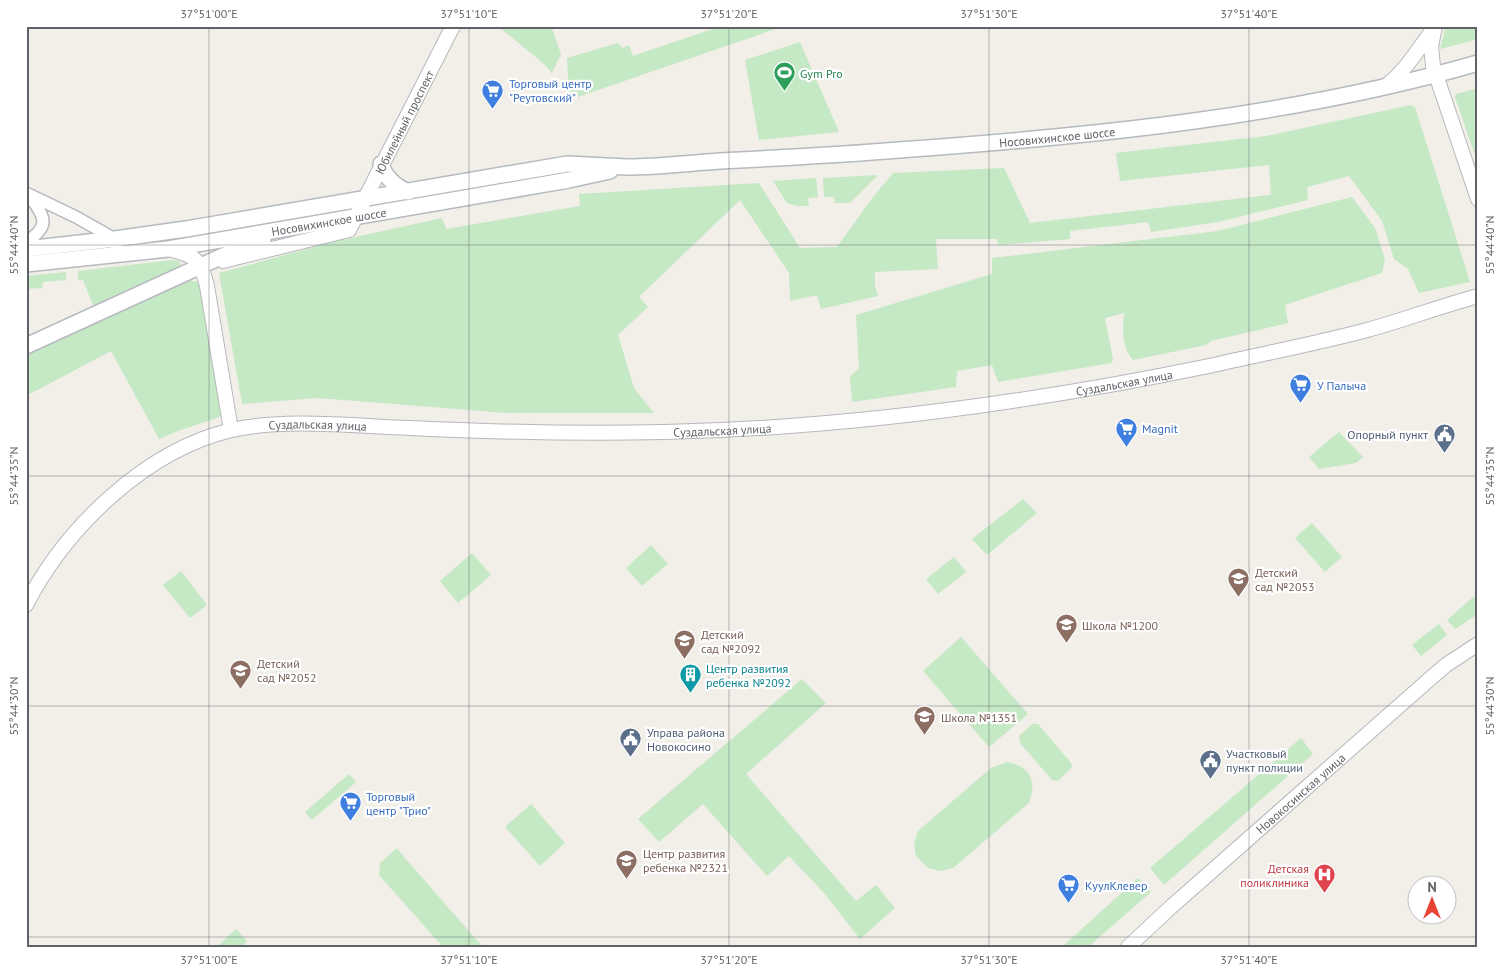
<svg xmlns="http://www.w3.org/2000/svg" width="1504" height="973" font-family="'PT Sans',sans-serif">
  <rect width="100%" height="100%" fill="#f1efe8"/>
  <!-- green -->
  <path fill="#c5e8c5" d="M498,26H551L561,54L552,73L544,64Z
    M721,26H784L569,100L567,58L618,43L623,48L629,45L633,56Z
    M1446,26H1478V39L1440,49Z
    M800,42L839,132L759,140L745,60Z
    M1478,88V164L1455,97L1456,94Z
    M1411,105L1415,107L1470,282L1419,293L1408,269L1394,259L1382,221L1349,176L1307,187L1308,200L1218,222L1151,232L1148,222L1070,231V239L998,245L997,239H936L938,269L875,272V286L878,296L821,309L817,295L790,301L789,273L740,200L639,297L648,307L618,335L634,388L654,413H507L318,398L242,404L219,273L333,242L442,218L446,229L580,206L579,194L759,183L800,248L837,247L873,197L893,173L1004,168L1030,223L1269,195L1271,194L1269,165L1120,181L1116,153L1266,136Z
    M878,175L850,203H834V197H824L823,178Z
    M816,178L818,197L808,198L809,206H797L787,203L773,181Z
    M1352,197L1375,228L1385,259L1382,273L1285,305L1288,323L1211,341L1206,345L1133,360C1121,348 1123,327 1124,313L1105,318L1113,359L1112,363L998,382L992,365L957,371L956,387L852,402L850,377L859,368L856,315L992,274V258L1218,231Z
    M173,260L179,261L181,265L130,292L94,308L83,280H78V271Z
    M66,272V280L43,282L42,288L26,289V276Z
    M186,281H195L200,284L224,411L220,417L178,431L159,439L111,351L26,396V352Z
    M1339,432L1363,457L1356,463L1319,469L1309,457Z
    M1023,499L1037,513L987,555L972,539Z
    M1312,523L1342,557L1325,572L1295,538Z
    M651,545L668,564L642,586L626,568Z
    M472,553L491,575L458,603L440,581Z
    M954,557L966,572L938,594L926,579Z
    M181,571L207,605L190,618L163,585Z
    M1478,593V614L1455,629L1447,620Z
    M1439,624L1447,635L1421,656L1412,645Z
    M961,637L1028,714L989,747L923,671Z
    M802,679L826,703L746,774L856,901L876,885L895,908L860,939L824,893L789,856L767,876L703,804L659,842L638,819Z
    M1032,724H1038L1071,763L1072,767L1058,781L1052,780L1020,743L1019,736Z
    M1301,738L1313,754L1164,885L1150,868Z
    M1007,762C1031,767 1037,780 1029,803L953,868L941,871L928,868L916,856L914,843L918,831L991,768Z
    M349,774L356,782L312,820L305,812Z
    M531,804L565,843L540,866L505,827Z
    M397,848L405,858L481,945L480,947H443L379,875L380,863Z
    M1138,878L1151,892L1088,947H1062Z
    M236,929L247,941L241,947H217Z"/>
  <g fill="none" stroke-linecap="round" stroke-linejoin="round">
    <defs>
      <path id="minor" d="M26,193L76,217L115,239L117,254
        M26,242C52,226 44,216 29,195"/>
      <g id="tertiary">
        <path d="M1435,26L1431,47L1433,66L1478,199"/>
        <path d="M1385,87C1406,70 1416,52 1432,31"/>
        <path d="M169,249C196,256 200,259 207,286L231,430"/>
        <path id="s1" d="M223,261L349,230L453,26"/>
        <path id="s2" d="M26,605C66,527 146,450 232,430C286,418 354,426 410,428C495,432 580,434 665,432C848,428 1029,403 1209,366C1261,354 1315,344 1367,330C1404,320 1441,306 1478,296"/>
        <path id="s3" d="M1128,947L1171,907L1432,677L1446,665L1478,644"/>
      </g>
      <g id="secondary">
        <path d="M381,164C385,178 395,186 408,192"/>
        <path id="s4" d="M26,249L115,239L186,229L567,164C587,165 607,166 627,167C658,167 689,163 720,161C779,158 839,155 899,150C1093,136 1290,117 1478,63"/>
        <path id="s5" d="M26,264L168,249L569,180L610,171"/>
        <path d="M26,346L238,249L263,240"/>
      </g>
    </defs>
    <!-- minor casing -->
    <use href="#minor" stroke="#b5b8bc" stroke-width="14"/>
    <!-- tertiary casing -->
    <use href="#tertiary" stroke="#b5b8bc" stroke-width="16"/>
    <!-- secondary casing -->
    <use href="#secondary" stroke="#b6babf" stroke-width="18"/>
    <!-- minor -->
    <use href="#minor" stroke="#fff" stroke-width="11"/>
    <!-- tertiary -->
    <use href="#tertiary" stroke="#fff" stroke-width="14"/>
    <!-- secondary -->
    <use href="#secondary" stroke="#fff" stroke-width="15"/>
  </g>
  <!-- ticks -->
  <path fill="none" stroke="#5f6368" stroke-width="1" stroke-opacity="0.45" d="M209,26V947M469,26V947M729,26V947M989,26V947M1249,26V947M26,245H1478M26,476H1478M26,706H1478M26,937H1478"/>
  <!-- icons -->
  <defs>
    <symbol id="stadium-pin" viewBox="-11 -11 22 30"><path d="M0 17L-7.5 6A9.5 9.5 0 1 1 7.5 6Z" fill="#2e9e5b" stroke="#fff"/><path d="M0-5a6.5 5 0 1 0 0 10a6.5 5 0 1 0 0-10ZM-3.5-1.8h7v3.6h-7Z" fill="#fff"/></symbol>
    <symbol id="supermarket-pin" viewBox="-11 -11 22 30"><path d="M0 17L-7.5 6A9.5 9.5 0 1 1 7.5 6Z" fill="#3f7fe0" stroke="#fff"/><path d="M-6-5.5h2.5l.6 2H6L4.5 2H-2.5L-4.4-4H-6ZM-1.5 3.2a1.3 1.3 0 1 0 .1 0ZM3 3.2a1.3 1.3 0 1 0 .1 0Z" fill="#fff"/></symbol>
    <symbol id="civic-pin" viewBox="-11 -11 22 30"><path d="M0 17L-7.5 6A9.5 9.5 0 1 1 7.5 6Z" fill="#5c6f8a" stroke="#fff"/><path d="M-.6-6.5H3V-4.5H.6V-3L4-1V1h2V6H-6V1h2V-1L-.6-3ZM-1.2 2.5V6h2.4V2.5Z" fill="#fff"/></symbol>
    <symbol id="school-pin" viewBox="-11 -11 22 30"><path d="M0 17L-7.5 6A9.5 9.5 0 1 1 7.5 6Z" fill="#8d6e63" stroke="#fff"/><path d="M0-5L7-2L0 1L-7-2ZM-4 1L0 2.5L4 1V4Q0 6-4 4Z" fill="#fff"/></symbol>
    <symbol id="building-pin" viewBox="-11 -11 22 30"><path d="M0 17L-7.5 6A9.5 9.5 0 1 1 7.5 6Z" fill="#0f9aa8" stroke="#fff"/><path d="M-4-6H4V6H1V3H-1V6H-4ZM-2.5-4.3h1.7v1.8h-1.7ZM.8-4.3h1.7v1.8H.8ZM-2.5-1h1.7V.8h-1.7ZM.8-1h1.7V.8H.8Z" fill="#fff"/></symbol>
    <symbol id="hospital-pin" viewBox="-11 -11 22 30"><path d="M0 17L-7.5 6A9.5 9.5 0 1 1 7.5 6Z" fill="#e0444e" stroke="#fff"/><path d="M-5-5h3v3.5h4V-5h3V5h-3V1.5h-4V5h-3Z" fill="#fff"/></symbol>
  </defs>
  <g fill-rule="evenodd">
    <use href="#stadium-pin" x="772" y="60" width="25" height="34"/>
    <use href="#supermarket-pin" x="480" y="78" width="25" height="34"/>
    <use href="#supermarket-pin" x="1288" y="372" width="25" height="34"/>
    <use href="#supermarket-pin" x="1114" y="416" width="25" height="34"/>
    <use href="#civic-pin" x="1432" y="422" width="25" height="34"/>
    <use href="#school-pin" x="1226" y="566" width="25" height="34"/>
    <use href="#school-pin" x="1054" y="612" width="25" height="34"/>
    <use href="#school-pin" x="672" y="628" width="25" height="34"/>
    <use href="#school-pin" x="228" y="658" width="25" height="34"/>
    <use href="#building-pin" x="678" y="662" width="25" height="34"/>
    <use href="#school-pin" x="912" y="704" width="25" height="34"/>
    <use href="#civic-pin" x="618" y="726" width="25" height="34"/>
    <use href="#civic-pin" x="1198" y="748" width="25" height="34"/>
    <use href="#supermarket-pin" x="338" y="790" width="25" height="34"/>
    <use href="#school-pin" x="614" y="848" width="25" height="34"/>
    <use href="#hospital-pin" x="1312" y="862" width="25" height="34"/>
    <use href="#supermarket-pin" x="1056" y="872" width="25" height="34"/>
  </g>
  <g text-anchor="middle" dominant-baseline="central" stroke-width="4.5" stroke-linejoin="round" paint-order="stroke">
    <!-- leisure labels -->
    <g font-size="12" fill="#27864d" stroke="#fff" text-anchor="start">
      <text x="800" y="73">Gym Pro</text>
    </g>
    <!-- shop labels -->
    <g font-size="12" fill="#366cbe" stroke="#fff" text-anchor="start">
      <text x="509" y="83">Торговый центр<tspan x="509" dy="14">"Реутовский"</tspan></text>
      <text x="1317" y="385">У Палыча</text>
      <text x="1142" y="428">Magnit</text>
      <text x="366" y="796">Торговый<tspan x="366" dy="14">центр "Трио"</tspan></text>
      <text x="1085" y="885">КуулКлевер</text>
    </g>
    <!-- street labels -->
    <g font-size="12" fill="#5f6368" stroke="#fff">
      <text stroke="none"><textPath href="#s1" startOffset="251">Юбилейный проспект</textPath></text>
      <text stroke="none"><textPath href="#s4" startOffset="1039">Носовихинское шоссе</textPath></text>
      <text stroke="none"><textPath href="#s5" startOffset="306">Носовихинское шоссе</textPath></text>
      <text stroke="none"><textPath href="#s2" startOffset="1174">Суздальская улица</textPath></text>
      <text stroke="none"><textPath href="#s2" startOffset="364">Суздальская улица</textPath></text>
      <text stroke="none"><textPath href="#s2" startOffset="769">Суздальская улица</textPath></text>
      <text stroke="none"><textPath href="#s3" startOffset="231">Новокосинская улица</textPath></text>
    </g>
    <!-- service labels -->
    <g font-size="12" fill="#4e5e75" stroke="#fff" text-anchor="start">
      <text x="1428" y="434" text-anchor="end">Опорный пункт</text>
      <text x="647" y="732">Управа района<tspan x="647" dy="14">Новокосино</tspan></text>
      <text x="1226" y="753">Участковый<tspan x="1226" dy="14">пункт полиции</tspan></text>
    </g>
    <!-- education labels -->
    <g font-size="12" fill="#785e54" stroke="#fff" text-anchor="start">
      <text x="1255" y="572">Детский<tspan x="1255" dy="14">сад №2053</tspan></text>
      <text x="1082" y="625">Школа №1200</text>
      <text x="701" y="634">Детский<tspan x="701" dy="14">сад №2092</tspan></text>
      <text x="257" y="663">Детский<tspan x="257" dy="14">сад №2052</tspan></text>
      <text x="941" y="717">Школа №1351</text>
      <text x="643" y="853">Центр развития<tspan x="643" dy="14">ребенка №2321</tspan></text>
    </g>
    <!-- culture labels -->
    <g font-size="12" fill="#0d838f" stroke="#fff" text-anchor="start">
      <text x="706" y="668">Центр развития<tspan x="706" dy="14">ребенка №2092</tspan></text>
    </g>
    <!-- health labels -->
    <g font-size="12" fill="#be3a42" stroke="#fff" text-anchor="end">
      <text x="1309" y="868">Детская<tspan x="1309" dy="14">поликлиника</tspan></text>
    </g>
  </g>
  <!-- border -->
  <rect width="1504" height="973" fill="none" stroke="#ffffff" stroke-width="55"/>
  <!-- north arrow -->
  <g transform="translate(1432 900)"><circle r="24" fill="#ffffff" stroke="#bfc1c3"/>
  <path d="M0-4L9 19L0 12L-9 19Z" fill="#ea4335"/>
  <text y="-8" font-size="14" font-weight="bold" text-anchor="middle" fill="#5f6368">N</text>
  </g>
  <rect x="28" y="28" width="1448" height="918" fill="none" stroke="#5f6368" stroke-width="2"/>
  <g font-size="12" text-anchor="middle" fill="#5f6368">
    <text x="209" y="18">37°51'00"E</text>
    <text x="469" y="18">37°51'10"E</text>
    <text x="729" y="18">37°51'20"E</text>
    <text x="989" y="18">37°51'30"E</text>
    <text x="1249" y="18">37°51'40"E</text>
    <text transform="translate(14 245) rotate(-90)" y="4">55°44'40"N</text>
    <text transform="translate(1490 245) rotate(-90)" y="4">55°44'40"N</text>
    <text transform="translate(14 476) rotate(-90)" y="4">55°44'35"N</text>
    <text transform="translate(1490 476) rotate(-90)" y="4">55°44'35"N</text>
    <text transform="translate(14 706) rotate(-90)" y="4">55°44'30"N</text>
    <text transform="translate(1490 706) rotate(-90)" y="4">55°44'30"N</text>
    <text x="209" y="964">37°51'00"E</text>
    <text x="469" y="964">37°51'10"E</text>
    <text x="729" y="964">37°51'20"E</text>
    <text x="989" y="964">37°51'30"E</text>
    <text x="1249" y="964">37°51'40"E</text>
  </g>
</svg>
